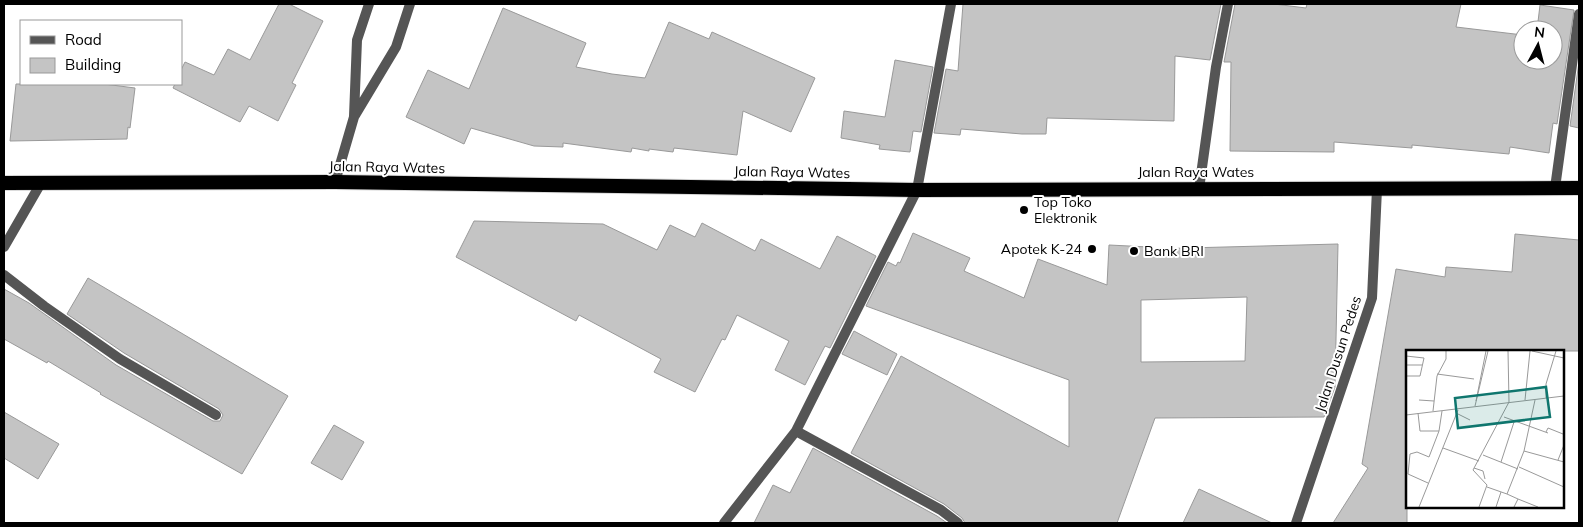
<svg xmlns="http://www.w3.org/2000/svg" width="1583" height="527" font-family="Mulish,sans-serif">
  <rect width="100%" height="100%" fill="#fff"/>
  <!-- building -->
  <path fill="#c4c4c4" stroke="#999" fill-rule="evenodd" d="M279,4H289L323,21L292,83L296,85L278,121L249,106L240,122L173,88L175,84H181V70L185,62L214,75L228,49L250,60Z
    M963,4H1221L1210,60L1175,56L1174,121L1047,118L1046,134H1022L961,129L960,135L934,133L946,69L958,71Z
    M1235,4H1274L1306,8L1307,4H1461L1456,27L1523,35V60H1553V30H1537L1540,5L1574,10L1557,124L1553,123L1549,153L1510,147L1509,154L1412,145V148L1334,142V152L1230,151L1231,62H1224Z
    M503,8L586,43L576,67L612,74L645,78L669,22L709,39L712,32L815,78L791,132L743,111L737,155L674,148L673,152L649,149V151L632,148L631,152L563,143V147L534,146L471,128L464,144L406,117L428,70L469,89Z
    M895,60L933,67L921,132L913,131L910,152L879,149L880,145L841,138L844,111L885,117Z
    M1579,62V128L1570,126Z
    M16,84H104L135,88L130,128L128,127L127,139L10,141Z
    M474,221L603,224L657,250L670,225L695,237L702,223L755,251L761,239L820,269L837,236L876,256L830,348L825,346L805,385L775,370L789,341L737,315L725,340L722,339L695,392L654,372L661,359L579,315L576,321L456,257Z
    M913,233L970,258L964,271L1024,298L1038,259L1107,285L1109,245L1149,247V249L1338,244L1335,387L1324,417L1155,418L1117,523H965L962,518L944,504L851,453L901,356L1069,447V380L866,306L888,262L896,266L898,262L900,263ZM1247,297L1245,361L1141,362V300Z
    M1515,234L1579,240V351H1407V523H1333L1368,468L1362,464L1396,269L1445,277L1446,267L1512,272Z
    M88,278L288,396L242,474L100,394L101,393L48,361L47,363L4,339V289L29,303L116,365L213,421H220L223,415L219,409L124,353L67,314Z
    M854,331L897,354L887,375L842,354Z
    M4,412L59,444L38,479L4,458Z
    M334,425L364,442L342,480L311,463Z
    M813,448L937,516L947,523H754L773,485L790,493Z
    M1199,489L1272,523H1183Z"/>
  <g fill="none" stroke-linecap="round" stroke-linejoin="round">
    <defs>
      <path id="trunk" d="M4,183L335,182L917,190L1579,188"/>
    </defs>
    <!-- trunk casing -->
    <use href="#trunk" stroke="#dbdbdb" stroke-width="16"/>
    <!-- service -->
    <path stroke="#555" stroke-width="10" d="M354,116L357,40L369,4
      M335,182L354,117L396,47L410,4
      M4,275L44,306L120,359L216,415"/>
    <!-- minor -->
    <path stroke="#555" stroke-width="10" d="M1555,188L1579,14
      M4,247L41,183
      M796,431L941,510L958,523
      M724,523L796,431L917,190L951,4
      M1296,523L1372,298L1377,189"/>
    <!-- tertiary -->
    <path stroke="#555" stroke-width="10" d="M1199,189L1216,67L1228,4"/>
    <!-- trunk -->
    <use href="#trunk" stroke="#000" stroke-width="14"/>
  </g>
  <!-- markers -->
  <g fill="#000" stroke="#fff" stroke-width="2">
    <circle cx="1024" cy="210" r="5"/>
    <circle cx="1092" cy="249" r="5"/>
    <circle cx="1134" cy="251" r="5"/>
  </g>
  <g text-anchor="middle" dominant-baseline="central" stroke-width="4" stroke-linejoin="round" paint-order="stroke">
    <!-- street labels -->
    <g font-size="14" fill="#000" stroke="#fff">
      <text transform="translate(387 167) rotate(1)">Jalan Raya Wates</text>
      <text transform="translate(792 172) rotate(1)">Jalan Raya Wates</text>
      <text x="1196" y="172">Jalan Raya Wates</text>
      <text transform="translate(1338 354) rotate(-72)">Jalan Dusun Pedes</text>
    </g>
    <!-- poi labels -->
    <g font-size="14" fill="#000" stroke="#fff" text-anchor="start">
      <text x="1034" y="202">Top Toko<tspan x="1034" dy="16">Elektronik</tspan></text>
      <text x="1082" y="249" text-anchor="end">Apotek K-24</text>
      <text x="1144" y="251">Bank BRI</text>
    </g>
  </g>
  <!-- overview -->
  <g transform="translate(1406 350)">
    <rect width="158" height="158" fill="#fff"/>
    <path fill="none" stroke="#999" stroke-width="1" d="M126,1L158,8M0,6L18,8L14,26H0M0,15H16M31,24L68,29M140,48V34L150,1M13,50L28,51M119,50L124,1M70,51L80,1M69,56L82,1M27,61L31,26L40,9V1M12,63L14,81H33L23,107L11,102L4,104L2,124L22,133M50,63L64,70M0,65L158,46M98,67L142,83M33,81L36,61M140,82L142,78L157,84M37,98L73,111M118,101L158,112M77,105L112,119M152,110L158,95M95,112L108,72M113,117L158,137M68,118L77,121L79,129M81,137L101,144M112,149L132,157M13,157L52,60M73,157L81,135L67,120L103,52L102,1M90,157L95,142M108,157L112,149L101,144L118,101L129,50"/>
    <path fill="#0f766e" fill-opacity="0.15" stroke="#0f766e" stroke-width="2.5" d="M140,37L144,67L52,78L49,48Z"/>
    <rect width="158" height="158" fill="none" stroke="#000" stroke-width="2.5"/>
  </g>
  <!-- border -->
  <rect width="1583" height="527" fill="none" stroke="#000000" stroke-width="10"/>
  <!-- legend -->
  <rect x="20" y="20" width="162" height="65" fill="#ffffff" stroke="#999999"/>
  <rect x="30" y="36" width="25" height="8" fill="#555555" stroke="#999999"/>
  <text x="65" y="45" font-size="15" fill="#000000">Road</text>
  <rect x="30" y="58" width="25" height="15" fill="#c4c4c4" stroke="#999999"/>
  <text x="65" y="70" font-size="15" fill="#000000">Building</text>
  <!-- north arrow -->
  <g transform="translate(1538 45) rotate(7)"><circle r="24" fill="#ffffff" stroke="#999999"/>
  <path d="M0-4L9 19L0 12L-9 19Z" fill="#000000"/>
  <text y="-8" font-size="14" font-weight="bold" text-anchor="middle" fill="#000000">N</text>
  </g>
</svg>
